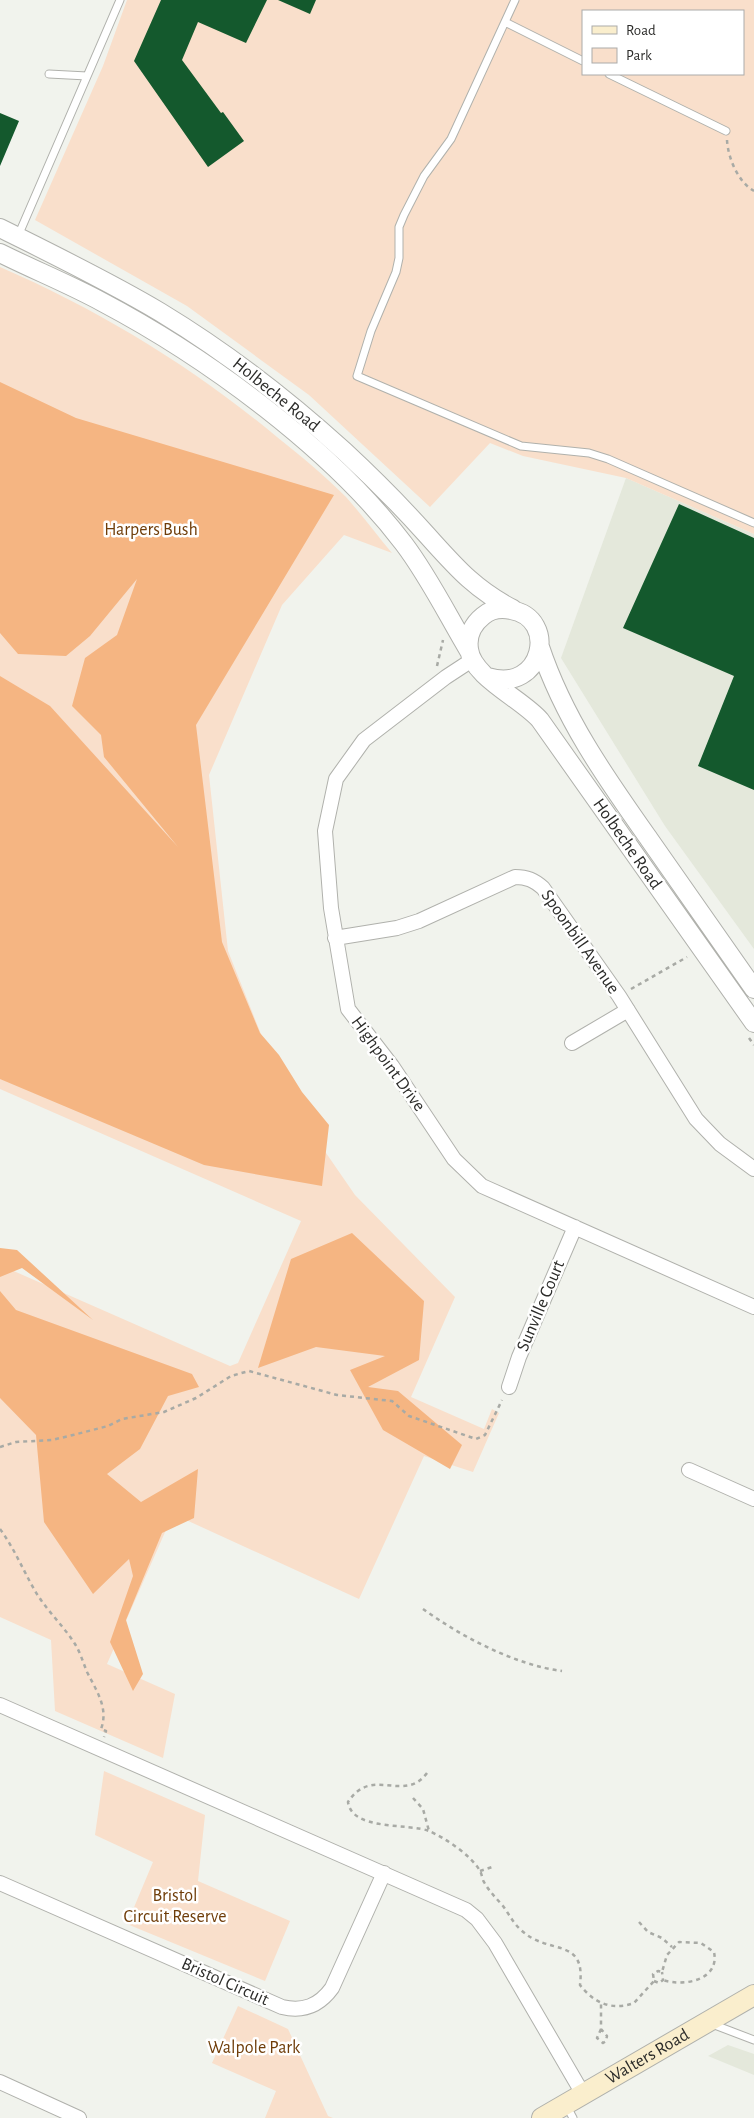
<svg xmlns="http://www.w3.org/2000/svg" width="754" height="2118" font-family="'Alegreya Sans',sans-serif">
  <rect width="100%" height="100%" fill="#f1f3ed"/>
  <!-- built -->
  <path fill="#e4e8db" d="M626,478L754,534V949L665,826L561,658Z
    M728,2045L754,2054V2075L708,2056Z"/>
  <!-- green -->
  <path fill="#f9dfcb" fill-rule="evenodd" d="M127,0H754V534L626,478L523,456L490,443L430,507L309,395L187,306L35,220L103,66ZM583,11H743V74H583Z
    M0,267C101,311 193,367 277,437C301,456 325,476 346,497C362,515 376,534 392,553L344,535L282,605L209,775L228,951L284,1092L355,1195L455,1297L411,1397L484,1429L492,1409L499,1413L473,1472L424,1456L359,1599L173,1514L107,1664L175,1694L163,1758L55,1711L51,1640L0,1617V1265L230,1366L238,1363L301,1221L0,1089Z
    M104,1771L205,1815L198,1881L290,1921L265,1981L127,1924L153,1862L95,1835Z
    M238,2006L288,2029L328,2116L333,2118H265L276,2091L212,2063Z"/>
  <!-- forest -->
  <path fill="#f5b582" d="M0,382L76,418L334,495L196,725L222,942L260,1033L279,1055L302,1092L329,1125L322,1186L204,1165L0,1079V676L50,706L178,847L104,757L101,735L72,706L85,658L117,635L137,579L90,636L66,656L18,654L0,633Z
    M352,1233L424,1301L419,1360L368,1387L398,1391L462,1445L450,1469L383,1430L350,1370L385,1356L316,1347L258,1368L291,1259Z
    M0,1248L17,1250L93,1320L22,1268L0,1277Z
    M0,1291L16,1310L192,1374L199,1387L168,1396L140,1449L107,1474L141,1502L198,1469L194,1518L162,1533L126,1620L143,1674L133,1691L110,1642L133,1576L129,1559L93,1594L44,1522L36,1435L0,1398Z"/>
  <!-- building -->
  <path fill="#14592d" d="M161,0H267L246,43L198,22L182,60L221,113L223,112L244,141L208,167L134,61Z
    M278,0H316L310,14Z
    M0,113L19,121L0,166Z
    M679,504L754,538V790L698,766L734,676L623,628Z"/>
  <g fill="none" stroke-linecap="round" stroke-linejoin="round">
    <defs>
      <path id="service" d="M515,0L451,139L424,176L404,215L399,227V258L396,272L371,331L357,376L521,446L589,453L608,459L754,523
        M505,22L583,61
        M49,74L87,76
        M609,74L726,131
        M18,236L120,0
        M712,2024L754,2040
        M566,2105L573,2118"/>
      <path id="minor" d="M472,660L446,677L364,740L336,779L325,831L331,908L348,1009L392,1066L454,1159L482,1186L754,1307
        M335,938L397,928L419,921L515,877C527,877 534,880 543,888L619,996L696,1119L720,1144L754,1169
        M572,1043L628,1010
        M509,1387L519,1357L575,1227
        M689,1470L754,1499
        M0,1705L466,1910L477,1919L495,1943L583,2094
        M0,1883L282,2007C303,2012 319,2006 332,1988L384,1873
        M0,2082L79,2118"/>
      <path id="tertiary" d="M0,228C54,255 108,281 160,312C226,352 287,399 344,451C372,477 400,505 426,534C455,566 474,589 513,609
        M0,253C34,270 69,284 102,302C208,358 332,449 404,544C429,577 448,616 469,651
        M540,647C564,719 606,778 649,839C684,889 719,939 754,989
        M488,677C543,694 559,618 511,610C501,608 491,609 483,616C473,624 467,636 469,649C472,677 522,699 540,720L754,1023"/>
      <g id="secondary">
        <path id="s1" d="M542,2118L754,1995"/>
      </g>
    </defs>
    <!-- service casing -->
    <use href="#service" stroke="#b0b1ac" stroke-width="9"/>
    <!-- minor casing -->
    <use href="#minor" stroke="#b0b1ac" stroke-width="16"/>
    <!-- tertiary casing -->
    <use href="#tertiary" stroke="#b0b1ac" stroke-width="20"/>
    <!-- secondary casing -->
    <use href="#secondary" stroke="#b0b1ac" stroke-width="22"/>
    <!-- path -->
    <path stroke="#a8aaa5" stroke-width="2.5" stroke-dasharray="4 4" stroke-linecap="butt" d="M727,140C728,158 738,182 754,191
      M437,666L443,640
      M631,989L687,957
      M749,1038L754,1045
      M0,1447L16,1442L52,1440L73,1435L108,1426L122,1419L164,1412L196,1398L231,1376L249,1371L337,1395L392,1401L409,1416L476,1439L485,1435L502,1400
      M0,1529C14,1548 22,1568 34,1589C45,1609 63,1625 75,1644C80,1652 83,1662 87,1672C96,1690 109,1708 101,1729L106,1731L104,1737
      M423,1609C462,1637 515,1665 562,1671
      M427,1773C404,1804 372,1765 348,1802C352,1831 408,1823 429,1831C445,1838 471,1855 480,1871C482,1874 482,1879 484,1882C489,1891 496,1898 503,1906C509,1914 513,1923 521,1930C548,1956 586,1936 580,1985C594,2003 612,2011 634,2003L654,1981L653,1974L658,1971L662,1972L667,1955L679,1942L701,1943L714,1952C720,1980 684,1987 663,1980
      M413,1798L423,1809L429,1831
      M480,1871L492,1867
      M639,1922L648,1932L662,1938L672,1947
      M654,1981L659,1983L663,1980L662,1972
      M601,2029L597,2038L603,2043L606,2041L607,2036L601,2029V2004"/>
    <!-- service -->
    <use href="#service" stroke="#fff" stroke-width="7"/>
    <!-- minor -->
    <use href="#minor" stroke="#fff" stroke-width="14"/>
    <!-- tertiary -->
    <use href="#tertiary" stroke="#fff" stroke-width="18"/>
    <!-- secondary -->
    <use href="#secondary" stroke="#faeecd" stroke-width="20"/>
  </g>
  <g text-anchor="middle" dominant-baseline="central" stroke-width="5" stroke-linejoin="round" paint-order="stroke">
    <!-- street labels -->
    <g font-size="18" fill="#2c2c2a" stroke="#fff">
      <text transform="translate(276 395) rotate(39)">Holbeche Road</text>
      <text transform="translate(627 844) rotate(55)">Holbeche Road</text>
      <text transform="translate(580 942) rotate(55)">Spoonbill Avenue</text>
      <text transform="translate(388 1064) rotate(54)">Highpoint Drive</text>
      <text transform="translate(541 1306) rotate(-67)">Sunville Court</text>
      <text transform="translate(225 1982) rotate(24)">Bristol Circuit</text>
      <text stroke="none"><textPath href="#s1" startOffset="122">Walters Road</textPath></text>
    </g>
    <!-- park labels -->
    <g font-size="18" fill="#6f3d09" stroke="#fff">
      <text x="151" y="530">Harpers Bush</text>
      <text x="175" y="1896">Bristol<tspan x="175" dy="21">Circuit Reserve</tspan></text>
      <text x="254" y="2048">Walpole Park</text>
    </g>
  </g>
  <!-- legend -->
  <rect x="582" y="10" width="162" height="65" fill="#ffffff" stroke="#ababaa"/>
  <rect x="592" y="26" width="25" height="8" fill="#faeecd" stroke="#ababaa"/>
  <text x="626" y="35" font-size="15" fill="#2c2c2a">Road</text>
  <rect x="592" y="48" width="25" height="15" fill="#f9dfcb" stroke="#ababaa"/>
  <text x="626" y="60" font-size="15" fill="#2c2c2a">Park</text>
</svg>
